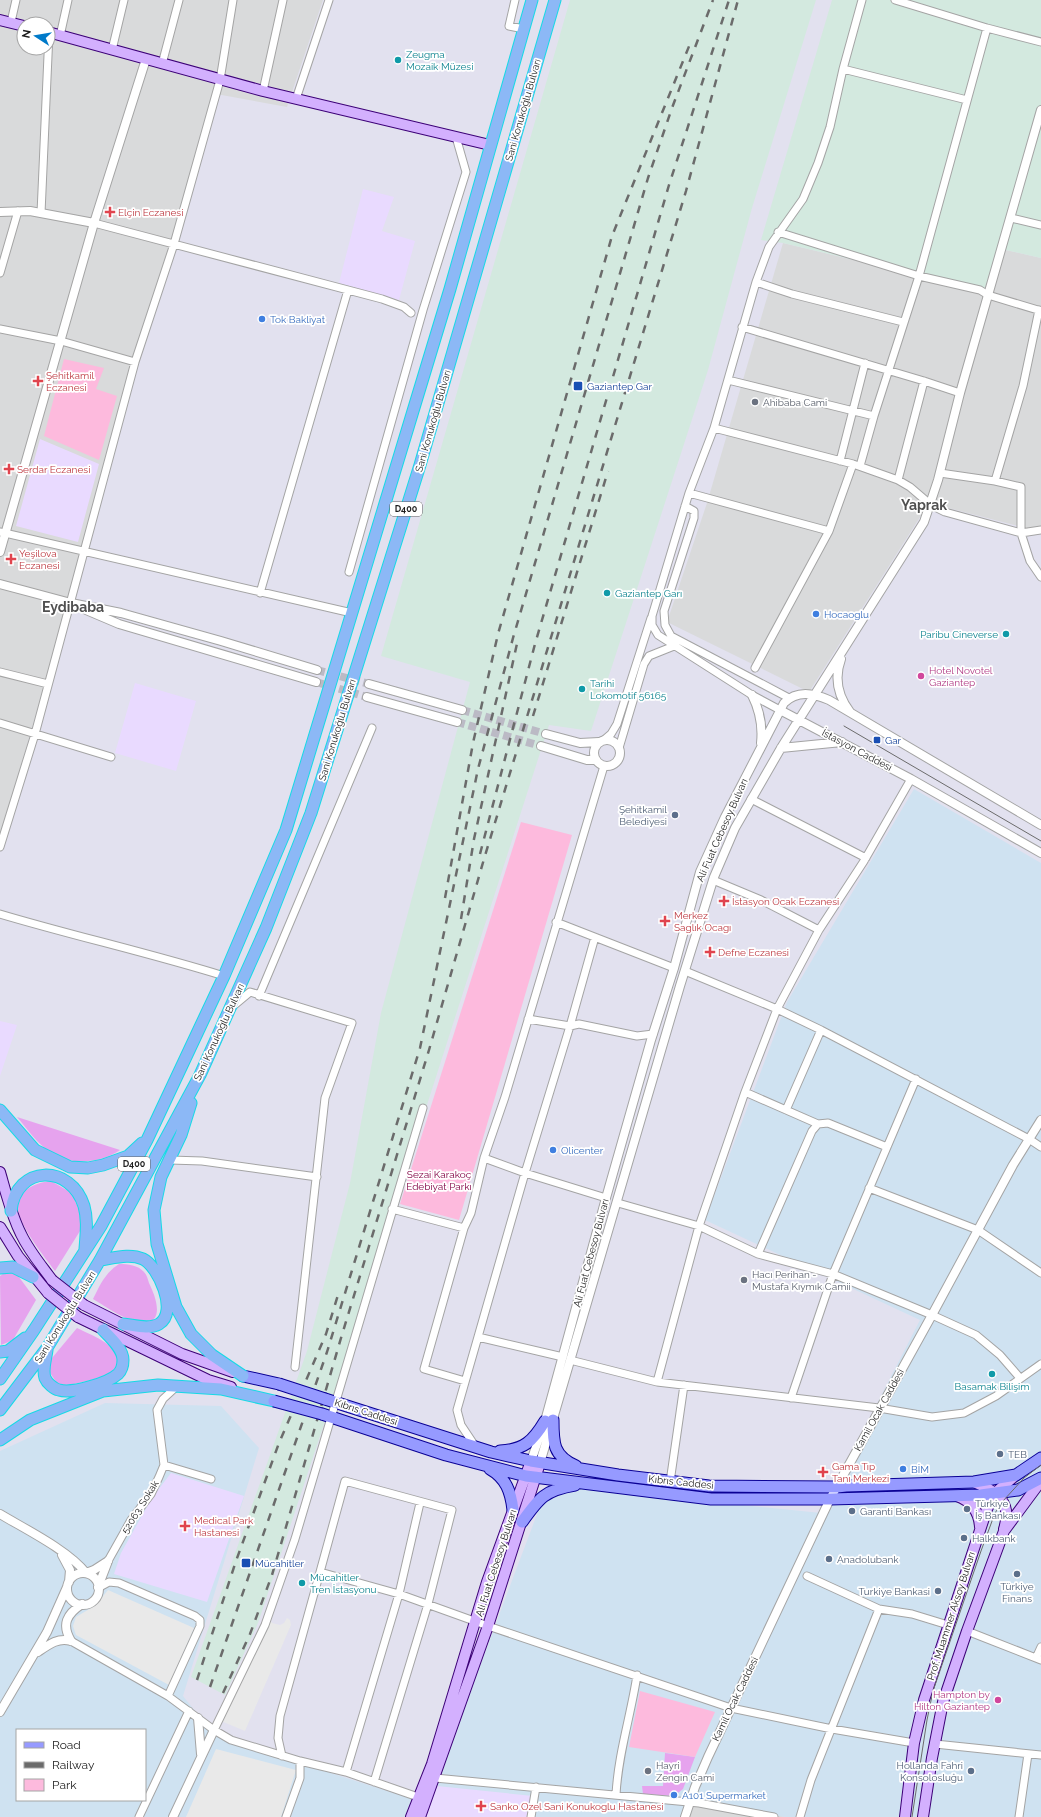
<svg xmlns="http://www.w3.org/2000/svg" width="1041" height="1817" font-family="Raleway,sans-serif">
  <rect width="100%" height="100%" fill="#e2e1ef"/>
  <!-- residential -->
  <path fill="#d9dadb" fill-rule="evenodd" d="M0,0H323L287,107L216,94L0,838ZM24,24H48V48H24Z
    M783,243L983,291L997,248L1041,258V532L929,503L809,692L667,622L707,503Z
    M688,1803L786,1817H685Z"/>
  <!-- commercial -->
  <path fill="#cfe2f1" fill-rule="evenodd" d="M914,789L1041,863V1817H786L688,1803L685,1817H0V1451L105,1403L221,1406L259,1448L183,1696L215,1736L428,1804L548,1485L821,1513L920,1320L705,1220L787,1002ZM17,1730H145V1800H17Z"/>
  <!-- industrial -->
  <path fill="#d3e9df" d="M570,0H816L752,208L708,370L591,731L549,725L338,1382L258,1623L225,1695L191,1677L307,1351L350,1183L381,1013L470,682L381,656Z
    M832,0H1041V258L997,248L984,291L783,243L761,240Z"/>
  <!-- education -->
  <path fill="#e9daff" d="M363,189L394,197L382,231L415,241L399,300L339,283Z
    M40,439L99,464L78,542L16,526Z
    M135,683L196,701L176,771L115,753Z
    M0,1021L17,1025L0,1076Z
    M171,1473L244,1496L207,1602L114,1574L121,1553L152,1498Z
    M437,1786L533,1796L530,1817H426Z"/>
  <!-- grass -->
  <path fill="#e6a3ee" d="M17,1117L120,1150C102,1163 70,1166 51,1153C37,1143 28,1130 17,1117Z
    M51,1181L72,1193L82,1218L80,1231L55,1271C43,1255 22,1229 18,1210C14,1191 37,1182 51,1181Z
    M119,1264C128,1264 138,1265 144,1272C147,1275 148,1280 149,1283C155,1295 166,1323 143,1323C129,1323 105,1306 93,1299C100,1285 105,1273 119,1264Z
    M7,1271L16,1273L36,1300L13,1340L1,1345L0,1276Z
    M77,1328C95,1337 136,1351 108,1376L65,1386L57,1383L48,1370L52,1358Z
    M665,1753L695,1757L683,1789L674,1796L643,1794L642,1786H663Z"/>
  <!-- park -->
  <path fill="#fdbadd" d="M64,359L104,368L96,389L117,396L99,460L44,436Z
    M521,822L572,835L459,1220L400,1204Z
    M640,1691L715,1712L695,1757L629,1747Z"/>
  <!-- parking -->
  <path fill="#e9e9e9" d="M108,1590L194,1628L169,1685L76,1635L73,1626L76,1617L96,1605Z
    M287,1618L290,1620L291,1625L245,1731L221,1721L270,1619L272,1623L280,1625L284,1623Z
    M216,1749L296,1770L281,1817H186Z"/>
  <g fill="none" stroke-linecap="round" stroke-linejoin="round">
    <!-- tertiary-tunnel -->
    <path stroke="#bbbac5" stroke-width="8" stroke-dasharray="8 4" stroke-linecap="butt" d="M317,670L369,684
      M316,682L367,697
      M462,710L546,734
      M457,722L541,746"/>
    <defs>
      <path id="minor" d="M515,0L509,26L524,29
        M895,0L987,28L1041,42
        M11,22L16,0
        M60,36L68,0
        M112,50L124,0
        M162,64L179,0
        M843,69L967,100
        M263,91L283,0
        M296,99L329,0
        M41,213L49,33
        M1011,218L1041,225
        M94,223L382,299L404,307L411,313
        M778,232L919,276L980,290L988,295L1041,311
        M0,273L18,211
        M756,282L792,294L903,322
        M742,327L924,381L960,393
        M0,329L61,341L135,362
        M728,380L874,416
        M714,428L853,464L898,480L910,487L931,505L945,512L1021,533L1041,530
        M840,461L865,363
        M860,466L874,416L919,276L987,28
        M940,473L995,481L1021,487V533L1030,561L1041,577
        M898,480L924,381
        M995,481L1023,386L1039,310
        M689,493L829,531
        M685,506L694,511V518L664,611L665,625L671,636L789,698
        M0,532L352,613
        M349,572L423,310L466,172L456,137
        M260,593L348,290
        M755,668L829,531L853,464
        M0,672L48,684
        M780,710L752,695L658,635L652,625V616L689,493L714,428L756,282L769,247L803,199L818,163L830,127L843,69L862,0
        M0,723L111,757
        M604,740L611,734L617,724L651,618
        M619,748L644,664L649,656L674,646
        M751,799L866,858
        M0,847L35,734L135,362L174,244L220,80L233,0
        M713,880L761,900L819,930
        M0,914C74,936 150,953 224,976
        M556,922L674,968
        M685,971L777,1009L821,1030L1029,1139L1041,1147
        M259,996L372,728
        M232,1007L250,992L352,1023L325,1098L295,1367
        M528,1019L570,1026L579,1024L637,1036L653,1034
        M745,1092L818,1124
        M786,1110L821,1030
        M484,1158L525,1173L606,1198
        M170,1160L202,1161L317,1177
        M869,1188L978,1230L1041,1273
        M618,1203L699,1226L758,1254L833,1274L932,1315L976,1335L1000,1355L1020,1378
        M392,1209L464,1228L471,1213L484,1158L505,1097L604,766
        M464,1228L424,1369L465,1381
        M758,1254L812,1131L818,1124L828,1123L887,1147
        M478,1337L563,1357
        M570,1360L657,1382L879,1408L932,1417L964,1413L996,1396L1041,1364
        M657,1382L699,1226L745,1092L777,1009L819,930L864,861L911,779
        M791,1398L833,1274L916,1079
        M475,1446L461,1425L457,1410L525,1173L570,1026L595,937
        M164,1465L211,1479
        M670,1482L684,1385
        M108,1561L131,1520L151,1494L159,1477L164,1465L157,1410L163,1399L176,1387
        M320,1572L345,1481L452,1510L428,1604L374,1782
        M807,1576L879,1609L912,1614L948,1625
        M98,1588L109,1582L119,1583L195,1616L200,1620V1626L168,1696
        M967,1631L1041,1660
        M71,1641L168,1696L214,1730L231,1740L300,1761L346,1772L418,1797
        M1036,1658L1041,1647
        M214,1730L265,1625L295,1539L423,1108
        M935,1744L1041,1755
        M282,1756L278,1738L280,1716L320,1572L399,1594L488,1626L731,1708L832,1729L914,1743
        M346,1772L399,1594L420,1503
        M435,1778L699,1803L774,1817
        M616,1795C618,1754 631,1715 637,1675
        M139,1817L189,1711
        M286,1817L300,1778V1761
        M531,1817L536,1787
        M800,1817L811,1780L879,1609
        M1019,1817L1028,1754"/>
      <path id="tertiary" d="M0,212L30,211L94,223
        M0,552L94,223L146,59
        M0,584L71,603L121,613L221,641L317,670
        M86,610L119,624L316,682
        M841,659C834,678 838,696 850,712
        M369,684L462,710
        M752,695C760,711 763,725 761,743
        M367,697L457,722
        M780,710L911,779L1041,853
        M546,734L580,743L599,742
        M594 753a13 13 0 1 1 26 0a13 13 0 1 1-26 0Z
        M541,746L587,760H596
        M781,748L842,742
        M531,1461L545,1421L606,1198L651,1040L674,968L700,872L725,817L784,703C797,690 813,693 829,700L1041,825
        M540,1463L680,986L714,877L735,828L781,748L924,522L938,480L960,393L1041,110
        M0,1514C25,1529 68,1550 86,1573L94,1570L108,1561
        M62,1555L70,1570L69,1582
        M67 1589a16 16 0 1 1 32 0a16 16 0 1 1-32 0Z
        M98,1587L108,1561
        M71,1641C61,1624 67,1614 82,1604
        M38,1652C48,1645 58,1637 71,1641
        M0,1712L47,1632L67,1587
        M198,1718L201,1754
        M173,1817L214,1730
        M685,1817L695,1787L708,1757L830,1499L932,1315L1013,1165L1041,1120"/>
      <path id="secondary" d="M0,20L24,26
        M48,32L263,91L490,145
        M0,1172C6,1193 11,1214 21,1234C29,1251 41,1265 52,1280
        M0,1227L18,1256L48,1293
        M84,1305L182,1354L233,1372
        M78,1317L208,1380L231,1387
        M974,1482C996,1491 1013,1502 1004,1529
        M957,1496C971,1501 979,1511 980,1527
        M411,1817L432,1764L487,1582L531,1461
        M420,1817L488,1626L540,1463
        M905,1817L914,1743L924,1700L987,1509L995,1493L1016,1475
        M923,1817L932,1758L943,1702L967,1631L1004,1531L1041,1481"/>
      <path id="primary" d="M243,1376L279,1384
        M325,1399L491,1452L531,1461L618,1475L709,1486L837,1487L846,1486L974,1482L1016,1475L1041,1458
        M322,1414L446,1455L526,1476L711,1499H830L981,1495L1018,1490L1041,1478
        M553,1420C553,1443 553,1456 576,1466
        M500,1451C524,1450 533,1441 545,1421
        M490,1469C506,1478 511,1492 513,1510
        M522,1522C539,1498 545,1490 575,1485"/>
      <path id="trunk" d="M191,1103L181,1135L161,1177L154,1210L157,1244L176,1307L191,1334L212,1355L243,1376
        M0,1110L35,1150L70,1167L88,1168L103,1165L128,1156L142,1143
        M11,1211C16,1164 71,1164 84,1206C88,1220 86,1234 85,1249
        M100,1260C114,1258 130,1253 143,1259C158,1266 179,1312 159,1324C149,1330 134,1325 123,1324
        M0,1268L13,1267L33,1277
        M47,1350C46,1359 42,1369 45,1378C47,1383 54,1389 59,1390C72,1394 108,1383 118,1374C121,1371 123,1365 123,1360C123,1349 111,1338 103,1330
        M0,1352L8,1351L25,1338
        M0,1379L34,1330L101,1226L147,1140L224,976L286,830L450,289L532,0
        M0,1410L47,1348L100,1260L200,1075L266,928L311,813L420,465L555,0
        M0,1440L30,1420L103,1391L158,1385L221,1389L274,1401"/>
    </defs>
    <!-- minor casing -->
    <use href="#minor" stroke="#a4a4a4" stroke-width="9"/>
    <!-- tertiary casing -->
    <use href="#tertiary" stroke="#a4a4a4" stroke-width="10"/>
    <!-- secondary casing -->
    <use href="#secondary" stroke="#3c0077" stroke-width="12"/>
    <!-- primary casing -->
    <use href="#primary" stroke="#0a0095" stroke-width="13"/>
    <!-- trunk casing -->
    <use href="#trunk" stroke="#16dae5" stroke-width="13"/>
    <!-- minor -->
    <use href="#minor" stroke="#fff" stroke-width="7"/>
    <!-- tertiary -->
    <use href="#tertiary" stroke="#fff" stroke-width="8"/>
    <!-- secondary -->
    <use href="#secondary" stroke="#d3b0fe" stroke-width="10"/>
    <!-- primary -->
    <use href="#primary" stroke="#969aff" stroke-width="11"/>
    <!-- trunk -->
    <use href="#trunk" stroke="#8cb8f6" stroke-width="11"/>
    <!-- tram -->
    <path stroke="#6b6b6b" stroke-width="1" d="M844,726L1041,841
      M912,1817L927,1720L933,1691L981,1551L995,1513L1003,1501L1024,1478L1041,1465"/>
    <!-- rail -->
    <path stroke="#6b6b6b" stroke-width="2.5" stroke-dasharray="8 8" stroke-linecap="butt" d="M533,716L608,471
      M480,854L535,644L669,185L729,0
      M445,898L473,743L498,634L612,236L692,39
      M461,919L474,839L518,639
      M197,1680L236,1561L279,1443L326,1334L338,1295
      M210,1687L327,1352L420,1048L478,769L513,638L648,178L672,108L713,0
      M223,1693L250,1634L272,1575L341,1338L429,1050L484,859L686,191L738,0"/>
    <defs>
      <path id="secondary-bridge" d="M52,1280L84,1305
        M48,1293L78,1317"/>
      <path id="primary-bridge" d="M279,1384L325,1399
        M274,1401L322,1414"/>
    </defs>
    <!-- secondary-bridge casing -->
    <use href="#secondary-bridge" stroke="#3c0077" stroke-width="12" stroke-linecap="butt"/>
    <!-- primary-bridge casing -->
    <use href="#primary-bridge" stroke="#0a0095" stroke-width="13" stroke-linecap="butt"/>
    <!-- secondary-bridge -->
    <use href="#secondary-bridge" stroke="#d3b0fe" stroke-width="10"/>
    <!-- primary-bridge -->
    <use href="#primary-bridge" stroke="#969aff" stroke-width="11"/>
  </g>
  <!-- markers -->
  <g fill="#0f9aa8" stroke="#fff" stroke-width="1.5">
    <circle cx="398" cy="60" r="4"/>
    <circle cx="607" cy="593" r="4"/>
    <circle cx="1006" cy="634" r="4"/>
    <circle cx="582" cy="689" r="4"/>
    <circle cx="992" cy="1374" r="4"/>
    <circle cx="302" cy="1583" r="4"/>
  </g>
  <g fill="#e0444e" stroke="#fff" stroke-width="1.5">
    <path d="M108 206h4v4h4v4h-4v4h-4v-4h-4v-4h4z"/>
    <path d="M36 375h4v4h4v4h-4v4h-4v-4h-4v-4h4z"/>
    <path d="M7 463h4v4h4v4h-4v4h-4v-4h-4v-4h4z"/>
    <path d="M9 553h4v4h4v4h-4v4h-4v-4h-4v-4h4z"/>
    <path d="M722 895h4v4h4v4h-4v4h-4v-4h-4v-4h4z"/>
    <path d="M663 915h4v4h4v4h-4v4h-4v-4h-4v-4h4z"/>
    <path d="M708 946h4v4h4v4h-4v4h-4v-4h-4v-4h4z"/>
    <path d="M821 1466h4v4h4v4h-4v4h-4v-4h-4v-4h4z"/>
    <path d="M183 1520h4v4h4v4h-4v4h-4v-4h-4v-4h4z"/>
    <path d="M479 1800h4v4h4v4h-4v4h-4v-4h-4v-4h4z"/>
  </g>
  <g fill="#3f7fe0" stroke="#fff" stroke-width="1.5">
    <circle cx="262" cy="319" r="4"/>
    <circle cx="816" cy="614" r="4"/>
    <circle cx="553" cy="1150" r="4"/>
    <circle cx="903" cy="1469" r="4"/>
    <circle cx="674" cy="1795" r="4"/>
  </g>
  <g fill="#1a4fb4" stroke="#fff" stroke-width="1.5">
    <rect x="573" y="381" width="10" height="10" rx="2"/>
    <rect x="873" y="736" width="8" height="8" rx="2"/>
    <rect x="241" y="1558" width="10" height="10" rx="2"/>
  </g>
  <g fill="#6b7280" stroke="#fff" stroke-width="1.5">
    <circle cx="755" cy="402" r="4"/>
    <circle cx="744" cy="1280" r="4"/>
    <circle cx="648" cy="1771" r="4"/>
  </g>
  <g fill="#d1479c" stroke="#fff" stroke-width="1.5">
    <circle cx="921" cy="676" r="4"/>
    <circle cx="998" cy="1700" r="4"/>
  </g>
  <g fill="#5c6f8a" stroke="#fff" stroke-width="1.5">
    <circle cx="675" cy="815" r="4"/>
    <circle cx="1000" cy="1454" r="4"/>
    <circle cx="967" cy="1509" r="4"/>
    <circle cx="852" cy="1511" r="4"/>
    <circle cx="964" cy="1538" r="4"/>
    <circle cx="829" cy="1559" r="4"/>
    <circle cx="1017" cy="1574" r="4"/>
    <circle cx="938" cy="1591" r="4"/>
    <circle cx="971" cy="1771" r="4"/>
  </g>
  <g text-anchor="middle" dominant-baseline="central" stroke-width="3.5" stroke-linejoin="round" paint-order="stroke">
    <!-- shield labels -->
    <g fill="#fff" stroke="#616161" stroke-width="1">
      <rect x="390" y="502" width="32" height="14" rx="3"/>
      <rect x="118" y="1157" width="32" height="14" rx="3"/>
    </g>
    <g font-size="9" font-weight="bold" fill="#1d1d1d">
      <text x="406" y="509">D400</text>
      <text x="134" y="1164">D400</text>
    </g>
    <!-- culture labels -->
    <g font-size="10" fill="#0d838f" stroke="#fff" text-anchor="start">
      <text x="406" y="54">Zeugma<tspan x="406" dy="12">Mozaik Müzesi</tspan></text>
      <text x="615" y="593">Gaziantep Garı</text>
      <text x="998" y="634" text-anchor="end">Paribu Cineverse</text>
      <text x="590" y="683">Tarihi<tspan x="590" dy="12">Lokomotif 56165</tspan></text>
      <text x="992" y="1386" text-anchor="middle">Basamak Bilişim</text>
      <text x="310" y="1577">Mücahitler<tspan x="310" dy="12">Tren İstasyonu</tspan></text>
    </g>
    <!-- street labels -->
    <g font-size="10" fill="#1d1d1d" stroke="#fff">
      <text transform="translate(523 110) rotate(-74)">Sani Konukoğlu Bulvarı</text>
      <text transform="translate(433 421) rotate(-74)">Sani Konukoğlu Bulvarı</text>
      <text transform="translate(337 730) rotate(-73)">Sani Konukoğlu Bulvarı</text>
      <text transform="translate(857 750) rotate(28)">İstasyon Caddesi</text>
      <text transform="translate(722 830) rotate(-66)">Ali Fuat Cebesoy Bulvarı</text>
      <text transform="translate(219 1032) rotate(-65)">Sani Konukoğlu Bulvarı</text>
      <text transform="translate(591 1253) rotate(-75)">Ali Fuat Cebesoy Bulvarı</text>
      <text transform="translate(65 1317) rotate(-58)">Sani Konukoğlu Bulvarı</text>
      <text transform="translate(879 1410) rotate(-61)">Kamil Ocak Caddesi</text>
      <text transform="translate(366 1412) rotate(18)">Kıbrıs Caddesi</text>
      <text transform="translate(681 1482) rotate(6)">Kıbrıs Caddesi</text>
      <text transform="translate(140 1507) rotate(-58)">52063. Sokak</text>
      <text transform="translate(496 1563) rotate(-72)">Ali Fuat Cebesoy Bulvarı</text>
      <text transform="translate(951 1616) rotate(-72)">Prof. Muammer Aksoy Bulvarı</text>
      <text transform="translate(735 1699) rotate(-64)">Kamil Ocak Caddesi</text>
    </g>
    <!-- health labels -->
    <g font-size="10" fill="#be3a42" stroke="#fff" text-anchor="start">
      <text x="118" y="212">Elçin Eczanesi</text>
      <text x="46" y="375">Şehitkamil<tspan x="46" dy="12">Eczanesi</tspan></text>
      <text x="17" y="469">Serdar Eczanesi</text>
      <text x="19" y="553">Yeşilova<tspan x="19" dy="12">Eczanesi</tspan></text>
      <text x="732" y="901">İstasyon Ocak Eczanesi</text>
      <text x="674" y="915">Merkez<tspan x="674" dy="12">Saglık Ocagı</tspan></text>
      <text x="718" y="952">Defne Eczanesi</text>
      <text x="832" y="1466">Gama Tıp<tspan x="832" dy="12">Tanı Merkezi</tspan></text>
      <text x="194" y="1520">Medical Park<tspan x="194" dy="12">Hastanesi</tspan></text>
      <text x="490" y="1806">Sanko Ozel Sani Konukoglu Hastanesi</text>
    </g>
    <!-- shop labels -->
    <g font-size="10" fill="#366cbe" stroke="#fff" text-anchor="start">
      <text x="270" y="319">Tok Bakliyat</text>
      <text x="824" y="614">Hocaoglu</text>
      <text x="561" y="1150">Olicenter</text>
      <text x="911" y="1469">BİM</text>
      <text x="682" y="1795">A101 Supermarket</text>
    </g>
    <!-- transit labels -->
    <g font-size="10" fill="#164399" stroke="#fff" text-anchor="start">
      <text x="587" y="386">Gaziantep Gar</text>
      <text x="885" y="740">Gar</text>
      <text x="255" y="1563">Mücahitler</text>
    </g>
    <!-- worship labels -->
    <g font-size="10" fill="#5b616d" stroke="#fff" text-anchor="start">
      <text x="763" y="402">Ahibaba Cami</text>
      <text x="752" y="1274">Hacı Perihan -<tspan x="752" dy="12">Mustafa Kıymık Camii</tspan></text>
      <text x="656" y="1765">Hayri<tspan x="656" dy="12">Zengin Cami</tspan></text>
    </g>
    <!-- hotel labels -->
    <g font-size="10" fill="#b23c85" stroke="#fff" text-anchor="start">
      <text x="929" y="670">Hotel Novotel<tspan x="929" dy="12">Gaziantep</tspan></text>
      <text x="990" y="1694" text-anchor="end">Hampton by<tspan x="990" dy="12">Hilton Gaziantep</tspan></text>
    </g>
    <!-- service labels -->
    <g font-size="10" fill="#4e5e75" stroke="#fff" text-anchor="start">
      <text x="667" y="809" text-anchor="end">Şehitkamil<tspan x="667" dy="12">Belediyesi</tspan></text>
      <text x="1008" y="1454">TEB</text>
      <text x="975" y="1503">Türkiye<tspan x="975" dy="12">İş Bankası</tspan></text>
      <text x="860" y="1511">Garanti Bankası</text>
      <text x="972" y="1538">Halkbank</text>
      <text x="837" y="1559">Anadolubank</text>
      <text x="1017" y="1586" text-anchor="middle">Türkiye<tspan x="1017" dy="12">Finans</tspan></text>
      <text x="930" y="1591" text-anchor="end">Turkiye Bankasi</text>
      <text x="963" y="1765" text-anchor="end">Hollanda Fahri<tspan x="963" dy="12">Konsolosluğu</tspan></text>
    </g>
    <!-- park labels -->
    <g font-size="10" fill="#820345" stroke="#fff">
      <text x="439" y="1174">Sezai Karakoç<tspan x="439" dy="12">Edebiyat Parkı</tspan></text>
    </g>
    <!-- district labels -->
    <g font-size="14" font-weight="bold" fill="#505050" stroke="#fff">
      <text x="924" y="505">Yaprak</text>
      <text x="73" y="607">Eydibaba</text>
    </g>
  </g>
  <!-- legend -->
  <rect x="16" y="1729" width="130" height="72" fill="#ffffff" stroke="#a5a5a5"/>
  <rect x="24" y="1742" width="20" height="6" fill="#969aff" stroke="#a5a5a5"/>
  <text x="52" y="1749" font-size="12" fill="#1d1d1d">Road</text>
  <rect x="24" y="1762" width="20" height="6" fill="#6b6b6b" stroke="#a5a5a5"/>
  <text x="52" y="1769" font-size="12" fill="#1d1d1d">Railway</text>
  <rect x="24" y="1779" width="20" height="12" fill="#fdbadd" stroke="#a5a5a5"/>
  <text x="52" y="1789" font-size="12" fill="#1d1d1d">Park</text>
  <!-- north arrow -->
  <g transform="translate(36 36) rotate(282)"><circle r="19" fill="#ffffff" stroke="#a5a5a5"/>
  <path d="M0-3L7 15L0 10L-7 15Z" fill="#007ac9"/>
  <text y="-6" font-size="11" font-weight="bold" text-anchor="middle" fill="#1d1d1d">N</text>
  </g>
</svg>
